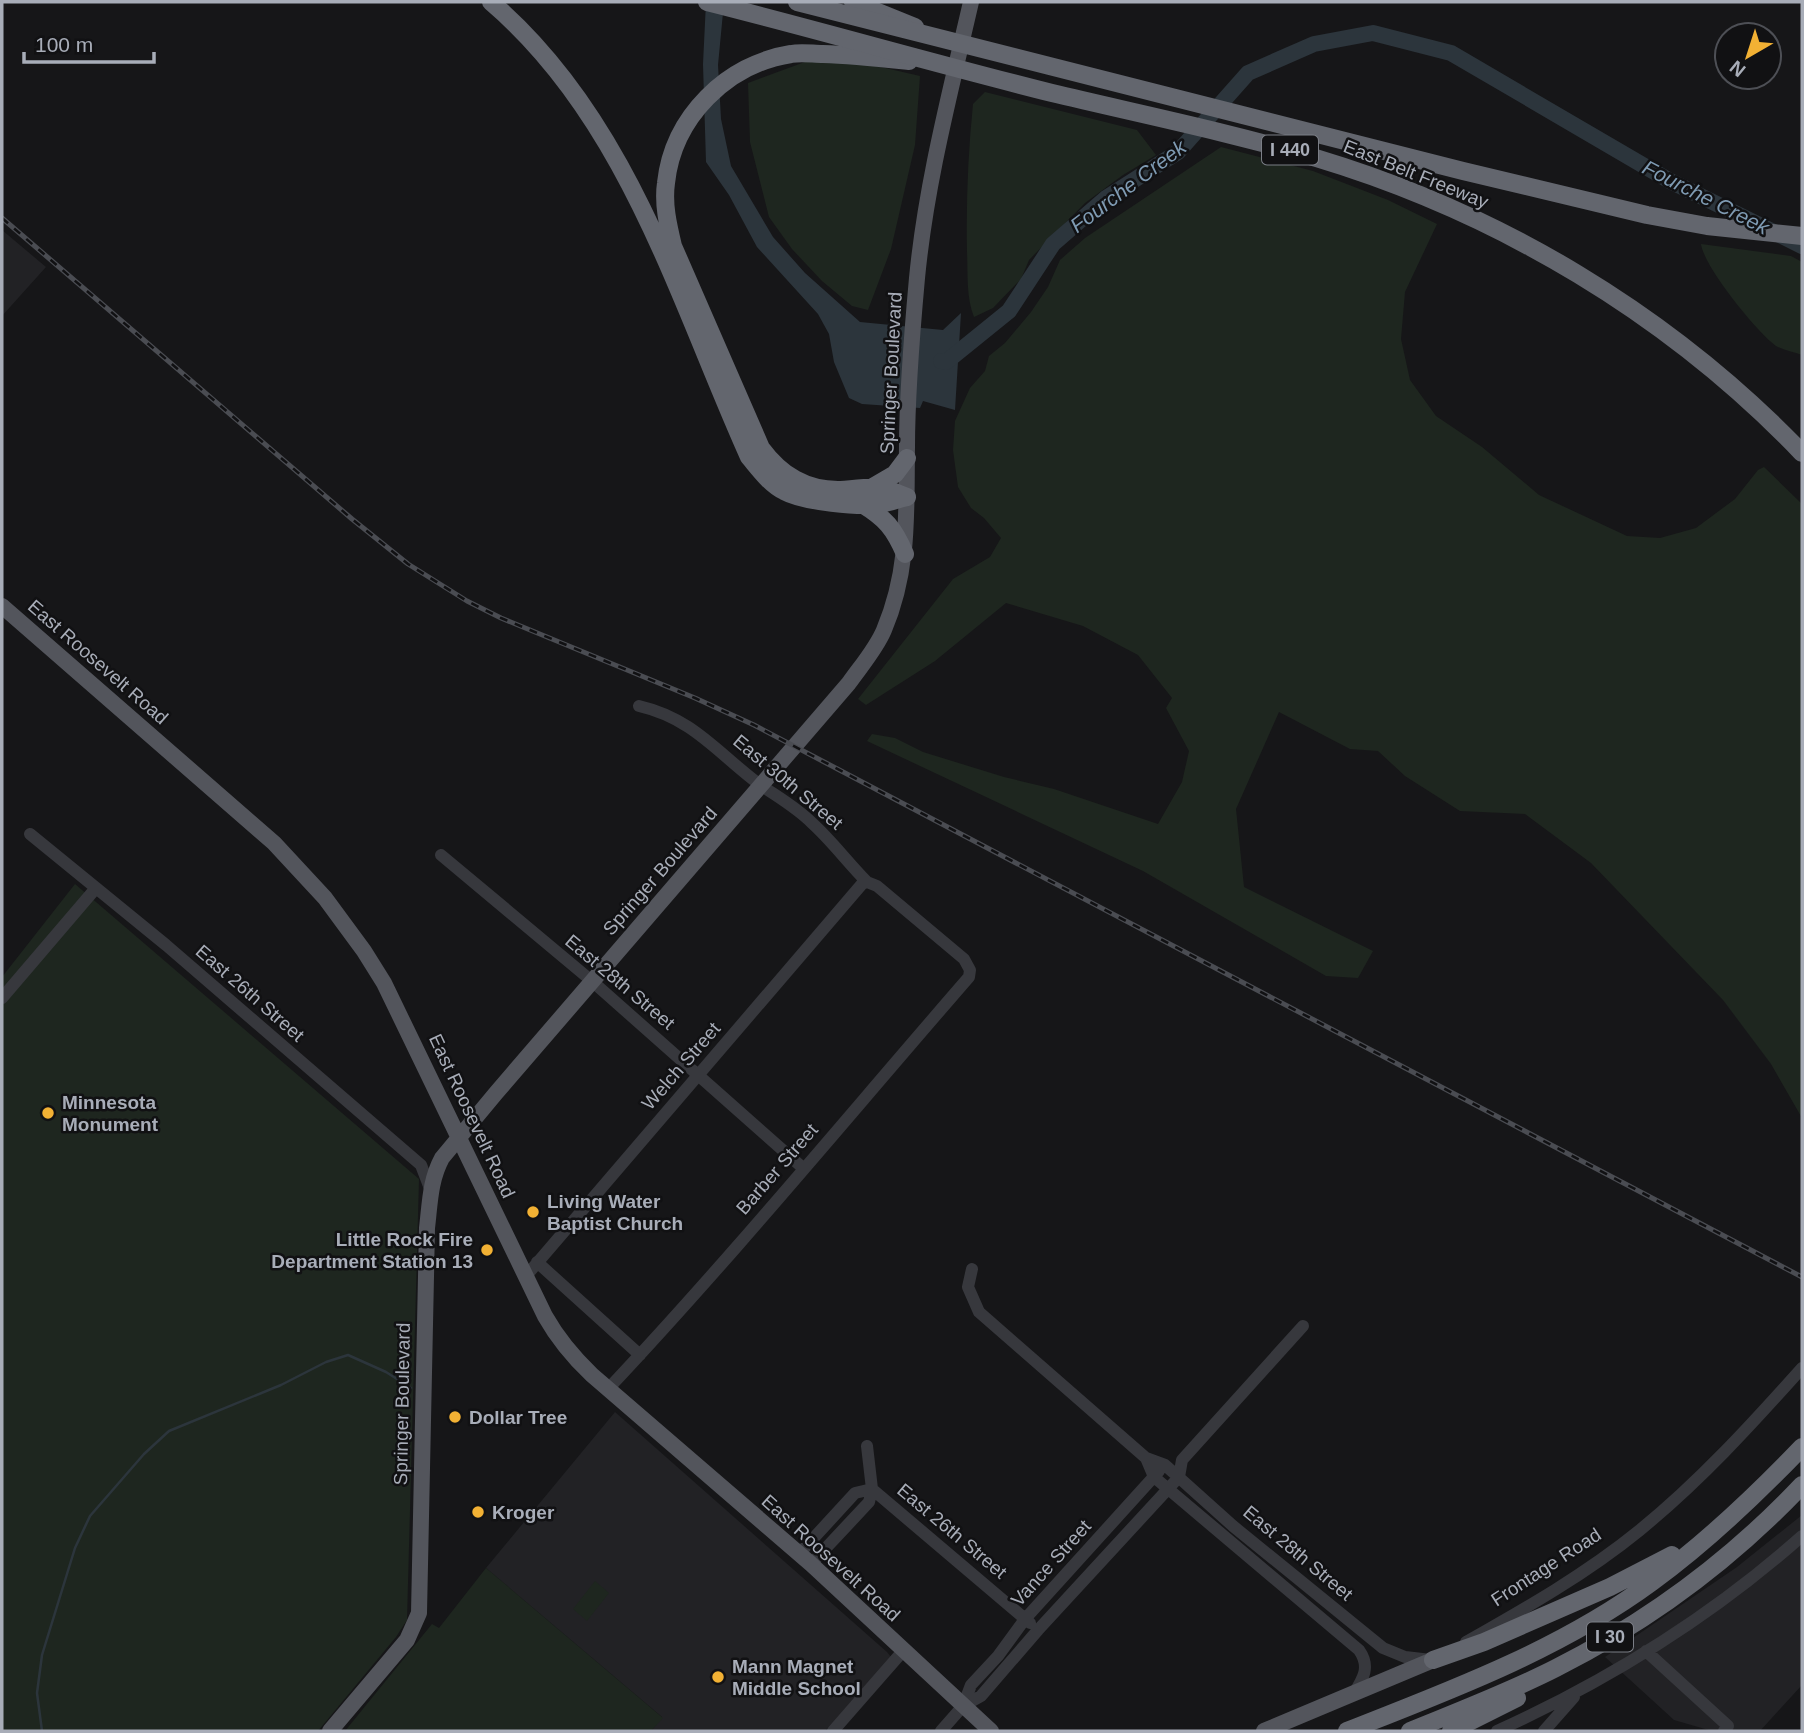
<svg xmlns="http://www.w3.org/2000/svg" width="1804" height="1733" font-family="Helvetica,sans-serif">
  <rect width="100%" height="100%" fill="#161618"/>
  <!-- built -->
  <path fill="#222225" d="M2,230L46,267L2,316Z
    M615,1412L887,1652L891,1657L825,1731H651L662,1717L486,1568Z
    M1802,1515V1685L1760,1731H1712L1674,1720L1605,1657L1737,1567Z"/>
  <!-- green -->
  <path fill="#1e261f" d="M813,59L868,64L920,76L915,145L891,249L868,310L852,306L822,281L792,249L769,217L750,142L748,83Z
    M985,92L1137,130L1156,155L1123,175L1085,203L1029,260L1021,279L993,308L974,317C966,297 968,273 967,252C966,202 968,154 973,104Z
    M1221,147L1313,171L1388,200L1437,224L1405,292L1401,339L1410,380L1436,416L1482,447L1539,495L1627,536L1660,538L1696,528L1735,499L1758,470L1764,467L1802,504V1118L1771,1064L1723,1000L1591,863L1525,814L1460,811L1405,776L1378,751L1350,749L1279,712L1236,809L1244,887L1373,951L1358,978L1326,976L1143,871L867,741L872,734L895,738L923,752L1004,777L1054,789L1158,824L1182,782L1189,751L1166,708L1172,698L1138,655L1083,626L1006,603L935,661L866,705L858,699L953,579L990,557L1001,538L984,518L971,508L958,487L953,450L955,421L970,388L985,371L989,356L1005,343L1031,312L1048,287L1060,260L1085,238Z
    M1701,244L1791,256L1802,262V355C1794,352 1783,350 1776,346C1756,331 1704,267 1701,244Z
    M75,884L419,1179L407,1620L396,1637L318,1731H2V977Z
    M486,1568L663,1718L651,1731H345L432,1624L439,1628Z
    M595,1581L609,1593L587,1621L573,1609Z"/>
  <!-- water -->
  <path fill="#2c353c" d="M706,2H724L718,65L721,119L731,166L773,237L805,273L860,322L943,330L961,313L955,410L923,401L920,408L862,404L849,398L834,362L829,334L818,314L757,247L729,195L706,162L703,64Z"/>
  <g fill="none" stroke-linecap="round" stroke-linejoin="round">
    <!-- stream -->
    <path stroke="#2c353c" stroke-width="2.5" d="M42,1731L37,1693L42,1655L75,1548L90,1516L144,1454L169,1431L281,1385L326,1362L348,1355L386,1372L411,1388"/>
    <!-- river -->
    <path stroke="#2c353c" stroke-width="16" d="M941,361L946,362L1009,311L1053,244L1106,198L1178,152L1248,73L1314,44L1373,33L1451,53L1670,181L1802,246"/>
    <!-- minor -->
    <path stroke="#37383d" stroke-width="12" d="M30,834L166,945L421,1165L431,1191
      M441,855L593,982L803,1168
      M2,998L96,888
      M537,1262L640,1355
      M972,1269L968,1287L979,1312L1146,1458L1165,1465L1233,1526L1383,1648L1405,1657L1431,1660
      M526,1276L862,884L867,882
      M608,1389C733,1256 849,1115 969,977L970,970L964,959L877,886L867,882C848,863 832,841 812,823C795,806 774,795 755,781C715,750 691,718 639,706
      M1146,1458L1154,1477L1359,1650C1371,1667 1363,1679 1353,1695
      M872,1489L1030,1623
      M799,1554L855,1493L872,1489
      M811,1564L869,1502L872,1489L867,1446
      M1466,1642C1526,1608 1586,1574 1640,1530C1700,1481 1751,1425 1802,1368
      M1646,1651L1728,1726L1724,1731
      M963,1706L971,1685L998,1656L1025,1619L1159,1471
      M833,1731L903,1651
      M941,1731L963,1706L981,1696L1038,1630L1179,1477L1182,1460L1303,1326
      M1497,1731C1607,1681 1712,1616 1802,1536
      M1544,1731L1574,1697"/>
    <!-- major -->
    <path stroke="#53555c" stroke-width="16" d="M2,606L274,843L325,898L364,951L384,983L545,1316C558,1339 573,1357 592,1375L811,1564L991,1731
      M330,1731L407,1640L419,1613L427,1228C430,1203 430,1180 442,1158L496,1093L849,683C861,666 876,649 884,630C910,569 906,511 907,447C907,391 912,333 917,278C926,184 950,93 971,2
      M1264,1731L1433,1660"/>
    <!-- highway -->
    <path stroke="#63666e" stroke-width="18" d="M491,2C628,119 678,299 749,457C760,470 770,484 784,491C804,502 859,507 881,504C890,502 899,499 907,497
      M853,2L915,27
      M871,488L895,474L907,458
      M907,497C899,494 889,489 881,488C868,487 854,489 841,490C806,491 781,475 761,448L673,246C668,225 663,204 666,183C673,117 727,64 791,54C801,52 813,54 823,54C852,55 880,58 909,61
      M862,504C885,518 894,528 905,554
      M1433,1660L1484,1642L1610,1587L1672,1555
      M1347,1731C1452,1690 1561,1649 1652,1582C1707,1542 1755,1496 1802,1447
      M1410,1731C1459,1711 1509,1692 1556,1668C1647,1622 1732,1559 1802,1485
      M1451,1731L1517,1698"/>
    <defs>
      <path id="rail" d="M2,218L352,519L408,564L467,601L501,618L695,698L754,725L1802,1277"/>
    </defs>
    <!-- rail casing -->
    <use href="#rail" stroke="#4a4c52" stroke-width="5"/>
    <!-- rail -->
    <use href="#rail" stroke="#111113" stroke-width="2.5" stroke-dasharray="8" stroke-linecap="butt"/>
    <!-- highway-bridge -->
    <path stroke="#63666e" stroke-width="18" d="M707,2C822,31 936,64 1052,93C1140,114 1229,132 1316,158C1499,213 1670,315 1802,453
      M797,2L1463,171L1647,215L1707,226L1802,236"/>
  </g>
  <!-- markers -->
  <g fill="#f2b134" stroke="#111113" stroke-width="2.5">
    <circle cx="48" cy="1113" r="7"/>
    <circle cx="533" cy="1212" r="7"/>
    <circle cx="487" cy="1250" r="7"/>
    <circle cx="455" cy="1417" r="7"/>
    <circle cx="478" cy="1512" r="7"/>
    <circle cx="718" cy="1677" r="7"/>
  </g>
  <g text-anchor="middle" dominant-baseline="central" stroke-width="5" stroke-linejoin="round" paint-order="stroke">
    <!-- shield labels -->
    <g fill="#111113" stroke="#7b7e86" stroke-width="2">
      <rect x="1262" y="135.5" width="56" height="29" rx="5"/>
      <rect x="1587" y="1622.5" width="46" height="29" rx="5"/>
    </g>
    <g font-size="18" font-weight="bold" fill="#a8adb8">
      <text x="1290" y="150">I 440</text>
      <text x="1610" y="1637">I 30</text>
    </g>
    <!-- street labels -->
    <g font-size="19" fill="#a8adb8" stroke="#111113">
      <text transform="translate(1416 174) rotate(22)">East Belt Freeway</text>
      <text transform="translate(891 373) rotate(-87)">Springer Boulevard</text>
      <text transform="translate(98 662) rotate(41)">East Roosevelt Road</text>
      <text transform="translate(788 782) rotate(40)">East 30th Street</text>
      <text transform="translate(660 871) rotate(-49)">Springer Boulevard</text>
      <text transform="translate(620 982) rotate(40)">East 28th Street</text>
      <text transform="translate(250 993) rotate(41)">East 26th Street</text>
      <text transform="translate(681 1066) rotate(-49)">Welch Street</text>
      <text transform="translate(472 1116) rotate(65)">East Roosevelt Road</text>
      <text transform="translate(777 1169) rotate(-49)">Barber Street</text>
      <text transform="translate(402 1404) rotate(-89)">Springer Boulevard</text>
      <text transform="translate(952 1531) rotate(40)">East 26th Street</text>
      <text transform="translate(1298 1553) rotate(40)">East 28th Street</text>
      <text transform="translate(831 1558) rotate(42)">East Roosevelt Road</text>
      <text transform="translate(1051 1563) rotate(-48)">Vance Street</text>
      <text transform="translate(1546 1567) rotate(-33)">Frontage Road</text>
    </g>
    <!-- poi labels -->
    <g font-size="19" font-weight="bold" fill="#a8adb8" stroke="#111113" text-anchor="start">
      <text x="62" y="1102">Minnesota<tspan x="62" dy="22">Monument</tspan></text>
      <text x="547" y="1201">Living Water<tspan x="547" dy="22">Baptist Church</tspan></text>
      <text x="473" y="1239" text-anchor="end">Little Rock Fire<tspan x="473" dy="22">Department Station 13</tspan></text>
      <text x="469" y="1417">Dollar Tree</text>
      <text x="492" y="1512">Kroger</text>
      <text x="732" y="1666">Mann Magnet<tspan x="732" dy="22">Middle School</tspan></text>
    </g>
    <!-- water labels -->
    <g font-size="21" font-style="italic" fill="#7f9bb3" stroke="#111113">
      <text transform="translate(1128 186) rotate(-37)">Fourche Creek</text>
      <text transform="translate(1706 197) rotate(27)">Fourche Creek</text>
    </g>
  </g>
  <!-- border -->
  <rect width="1804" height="1733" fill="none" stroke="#a8adb8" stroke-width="7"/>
  <!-- north arrow -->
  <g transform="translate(1748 56) rotate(219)"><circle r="33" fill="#111113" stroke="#4d4f55" stroke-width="2"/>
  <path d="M0-5L12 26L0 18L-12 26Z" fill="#f2b134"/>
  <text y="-10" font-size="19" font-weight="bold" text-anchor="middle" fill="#a8adb8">N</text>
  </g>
  <!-- scale -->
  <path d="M24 52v10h130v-10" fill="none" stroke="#a8adb8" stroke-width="3.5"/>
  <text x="35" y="52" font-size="21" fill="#a8adb8" stroke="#111113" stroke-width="5" paint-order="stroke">100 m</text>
</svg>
